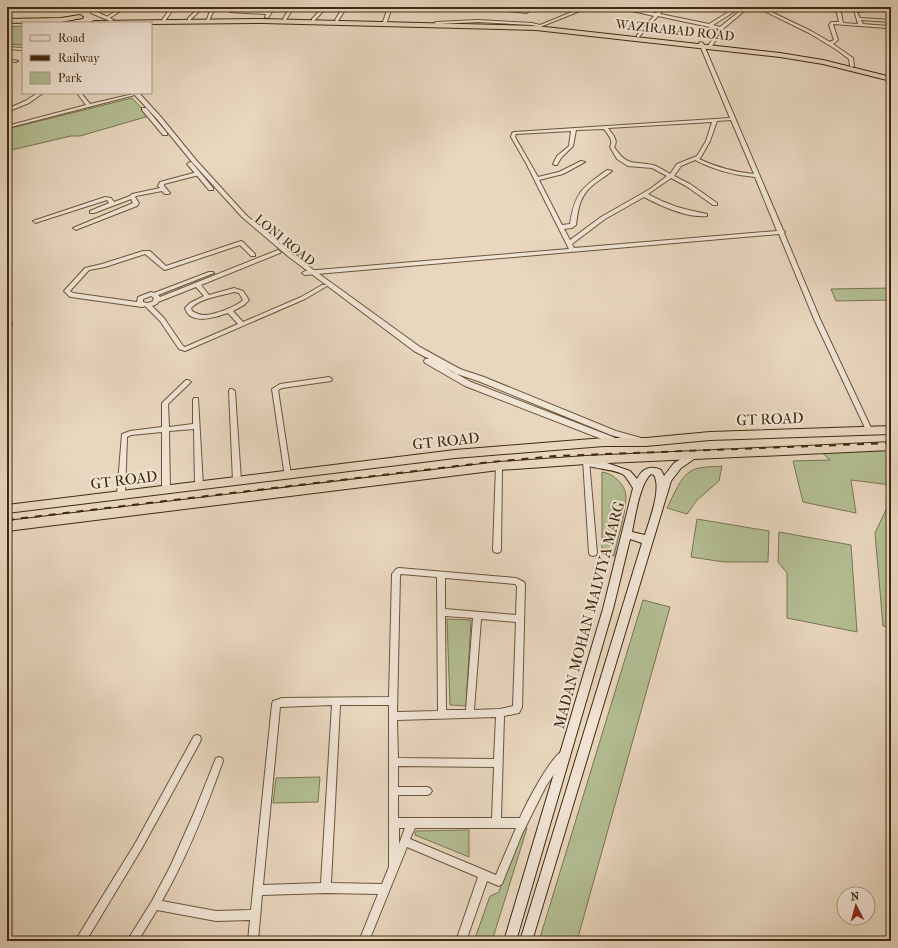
<svg xmlns="http://www.w3.org/2000/svg" width="898" height="948" font-family="'IM FELL French Canon',serif">
  <rect width="100%" height="100%" fill="#e8d6be"/>
  <filter id="stains"><feTurbulence type="fractalNoise" baseFrequency=".005" numOctaves="4"/><feColorMatrix values="0 0 0 0 .2 0 0 0 0 .09 0 0 0 0 .02 0 0 0 .5 -.17"/></filter>
  <radialGradient id="worn" r=".72"><stop offset=".6" stop-color="#630" stop-opacity="0"/><stop offset="1" stop-color="#630" stop-opacity=".3"/></radialGradient>
  <!-- green -->
  <path fill="#b3be93" stroke="#7a7451" d="M23,26V45L7,44V27Z
    M132,98L149,116L80,136H71L7,151V129Z
    M891,288V300L836,301L831,289Z
    M891,446V485L851,480L856,513L803,502L793,461L830,460L818,449Z
    M722,466L719,481L697,500L687,514L667,508C672,498 681,476 691,471C699,466 713,467 722,466Z
    M602,472C613,473 626,485 626,497C625,517 618,537 614,556L602,555Z
    M891,499V627L883,626L875,533Z
    M697,519L769,531L768,562H724L691,557Z
    M779,532L851,545L857,632L787,618V573L778,562Z
    M643,600L670,607L577,941H539Z
    M447,619L471,620L466,706L450,705Z
    M320,777L318,802L273,803L276,778Z
    M523,826L527,828L492,941H474L490,896L499,892L518,834Z
    M469,830V857L415,835L416,831Z"/>
  <g fill="none" stroke-linecap="round" stroke-linejoin="round">
    <defs>
      <path id="minor" d="M122,7H127L108,19L105,18Z
        M171,7H175L165,21H163L162,20Z
        M200,7H204L190,20H188V18Z
        M213,7H217L214,10L208,23H206L210,10Z
        M234,7H238L235,10L267,12L271,7H275L268,18H267L265,17L266,14L230,12V10Z
        M290,7H294L286,20H284L283,19Z
        M304,7H308L304,11H302L301,10Z
        M323,7H327L314,21H312V19Z
        M343,7H347L338,21H336L335,20Z
        M388,7H392L387,22L385,23L383,22Z
        M481,7H493L526,11L528,12L526,13L483,8Z
        M584,7H590L540,27L532,25L478,22L436,24L434,23L436,22L478,20L532,23L540,25Z
        M623,7H629L656,13L662,7H666L660,14L709,24L735,8H737V10L713,25L720,27L745,7H749L723,29L712,46L710,47L708,46L719,29L658,16L639,37H637V35L654,16L632,11Z
        M756,7H761L811,31L830,42L834,40L829,25L831,22H839L837,13L834,10L841,7H847L839,10L841,13L843,23L858,24L854,10L891,7V9L857,12L860,18L891,20V22L861,20L863,24L888,26L889,27L887,28L833,24L838,40L833,44L853,58L854,66L852,67L850,66L849,59L837,50L809,33Z
        M700,42L703,43L783,230L785,232L784,233L820,319L872,430L871,432H867L866,430L814,319L779,234L305,275L302,273L305,271L569,249L526,163L511,137L512,133L514,132L730,118L699,43ZM731,120L754,174C734,172 716,167 699,159L701,157L710,141L717,121ZM712,122L706,141L697,156L677,164L670,174C665,171 659,167 653,165C632,161 628,167 614,147C619,140 612,134 608,128ZM604,129C608,135 614,140 610,147L617,159L628,166L652,168L667,176L650,189L601,217L570,240L564,229L572,228L576,225C578,209 580,195 593,185C599,180 606,176 612,171L607,170C582,188 575,192 570,224L562,225L539,180L563,174L585,162L581,161L559,172L538,177L515,137L516,134L571,131L569,146L557,156L553,164L555,165H557L561,158L573,146L576,130ZM695,160C714,170 734,175 755,177L777,231L574,248L572,244L605,219L644,197C661,206 687,218 707,216V214C684,209 669,206 648,194L671,178L686,186L713,205H717V203L690,184L674,176L681,166Z
        M7,47L23,48V50L7,49Z
        M7,59L18,61L16,62L7,61Z
        M38,93H43L29,103L7,112V109L25,101Z
        M77,93H81L90,104L133,94L135,95L7,128V126L86,105Z
        M197,172L200,174L199,175L164,184V186L170,193L169,194H165L162,191L136,196L135,197L139,203L137,206L78,229L76,230L73,228L133,203L131,199L94,213H90V211L109,203L107,200L38,222L36,223L33,221L105,197L111,198L114,202L130,196L132,194L160,188L158,186L160,182Z
        M241,241L243,242L255,254V256H251L240,245L165,270L163,269L145,254L105,267L89,270L70,291L73,293L137,302L138,297L151,292L154,293L209,272H213L214,273L158,295L160,297L278,250L281,252L280,253L201,285L209,295L234,288L243,291L249,300L244,305L233,311L243,322L301,297L322,285H326L327,286L305,299L185,351L179,349L160,321L145,306L142,307L71,297L69,296L64,291L85,268L102,264L143,251H150L166,266ZM196,287L204,296L190,303L185,308C190,326 216,317 228,313L238,324L185,347L183,346L164,318L152,306L157,304L158,302ZM234,292L239,293L243,300C236,307 214,315 204,315C199,315 196,313 192,311L191,308C201,298 220,296 234,292ZM151,296L154,298L152,302L147,303L143,302V299Z
        M7,319L9,320L12,324L10,331L7,333Z
        M329,377L332,379L331,381L282,388L278,390L291,475L289,477H285L272,389L280,384Z
        M186,380H188L191,382L168,404L169,427L193,424V400L194,398H198L203,486L202,488H196L195,486L194,429L169,431L170,490L169,492H163L162,490V432L131,435L127,437L125,495L124,497H118L117,495L122,434L130,431L162,427V403Z
        M230,389H232L235,391L241,481L239,483H235L233,481L229,391Z
        M586,457L589,460L597,553L596,555L593,556L590,555L589,553L583,460Z
        M499,463L502,466L501,550L500,552L497,553L494,552L493,550L496,466Z
        M399,568L516,578L524,582L525,584L522,707L519,713L504,716L501,818H520C526,804 551,755 564,750L567,751L568,754L546,786L522,834L502,884L499,886L487,881L466,941H456L478,877L407,847L369,941H359L378,894L326,893L262,895L258,941H248L250,920L216,921L157,910L138,941H127L152,901L170,867L194,813L216,758L219,757L222,758L223,761C206,809 187,857 162,901L216,911L251,910L272,704L273,701L282,698L389,697L392,574L396,569ZM401,574L437,577L438,711L397,712L400,575ZM445,578L515,584L517,586L516,615L445,609ZM445,616L473,618L466,710H446ZM481,619L516,622L513,706L500,709L474,710ZM332,705L321,883L263,885L280,707ZM340,705H389V867L382,884L331,883ZM496,717L494,759L398,758L397,720ZM398,766L494,767L492,818H398V795H427L430,794L432,791L430,788L427,787H398ZM399,828H405L399,844ZM415,828H516L496,875L410,839Z
        M197,735L200,736L201,739L200,742L142,848L86,941H75L136,842L194,736Z"/>
      <path id="tertiary" d="M91,7H96L94,9L95,11L114,20L110,21L91,13L90,9Z
        M133,93H139L161,117L196,160L246,215L293,255L420,347L460,369L484,377L616,431L645,439L646,441L645,443L642,444L611,435L478,381L454,373L446,368L471,382L618,439L619,441L615,444L612,443L465,386L425,363L424,361L425,359H429L414,351L289,257L242,217L192,162L157,119Z
        M142,108H146L167,133V135H163L142,110Z
        M190,162L192,163L213,188V190H209L188,165L187,164Z"/>
      <path id="secondary" d="M694,452L697,453L698,455L697,457L681,468L671,481L532,941H520L642,543L630,539L613,609L516,941H504L603,609L633,488C631,485 627,478 624,475C614,468 586,469 581,462L585,459L604,462L630,471L637,479C642,469 650,465 661,470L664,476L674,463ZM651,474L654,475C662,489 649,521 645,535L632,532C635,517 640,483 651,474Z"/>
      <path id="trunk" d="M80,15L83,17L82,18L61,22L7,23V19L61,18Z
        M262,19L536,26L780,53L823,60L891,77V81L823,64L780,57L536,30L262,23L151,24V23H91L94,21Z
        M891,426V434L710,440L646,446H604L455,458L7,513V505L455,450L604,438H646L710,432Z
        M891,442V450L586,464L499,470L7,531V521L499,462L586,456Z"/>
    </defs>
    <!-- minor casing -->
    <use href="#minor" stroke="#6b553b" stroke-width="2"/>
    <!-- tertiary casing -->
    <use href="#tertiary" stroke="#6b553b" stroke-width="2"/>
    <!-- secondary casing -->
    <use href="#secondary" stroke="#412a0f" stroke-width="2"/>
    <!-- trunk casing -->
    <use href="#trunk" stroke="#412a0f" stroke-width="2"/>
    <!-- minor -->
    <use href="#minor" fill="#f0e4d5" fill-rule="evenodd"/>
    <!-- tertiary -->
    <use href="#tertiary" fill="#f0e4d5" fill-rule="evenodd"/>
    <!-- secondary -->
    <use href="#secondary" fill="#f0e4d5" fill-rule="evenodd"/>
    <!-- trunk -->
    <use href="#trunk" fill="#e8d6be" fill-rule="evenodd"/>
    <!-- rail -->
    <path stroke="#412a0f" stroke-width="2" stroke-dasharray="7 7" stroke-linecap="butt" d="M7,520L491,462L556,456L891,443"/>
  </g>
  <g text-anchor="middle" dominant-baseline="central" stroke-width="4" stroke-linejoin="round" paint-order="stroke">
    <!-- far-street labels -->
    <g font-size="13" fill="#412a0f" stroke="#f0e4d5">
      <text transform="translate(675 30) rotate(6)">WAZIRABAD ROAD</text>
      <text transform="translate(285 240) rotate(39)">LONI ROAD</text>
    </g>
    <!-- street labels -->
    <g font-size="15" fill="#412a0f" stroke="#f0e4d5">
      <text transform="translate(770 419) rotate(-2)">GT ROAD</text>
      <text transform="translate(446 441) rotate(-6)">GT ROAD</text>
      <text transform="translate(124 480) rotate(-7)">GT ROAD</text>
      <text transform="translate(589 615) rotate(-75)">MADAN MOHAN MALVIYA MARG</text>
    </g>
  </g>
  <!-- margin -->
  <rect width="898" height="948" fill="none" stroke="#e8d6be" stroke-width="24"/>
  <rect x="8" y="8" width="882" height="932" fill="none" stroke="#412a0f" stroke-width="2"/>
  <rect x="12" y="12" width="874" height="924" fill="none" stroke="#412a0f"/>
  <!-- legend -->
  <rect x="22" y="22" width="130" height="72" fill="#f0e4d5" stroke="#aa9a86"/>
  <rect x="30" y="35" width="20" height="6" fill="#f0e4d5" stroke="#aa9a86"/>
  <text x="58" y="42" font-size="12" fill="#412a0f">Road</text>
  <rect x="30" y="55" width="20" height="6" fill="#412a0f" stroke="#aa9a86"/>
  <text x="58" y="62" font-size="12" fill="#412a0f">Railway</text>
  <rect x="30" y="72" width="20" height="12" fill="#b3be93" stroke="#aa9a86"/>
  <text x="58" y="82" font-size="12" fill="#412a0f">Park</text>
  <!-- north arrow -->
  <g transform="translate(856 906) rotate(354)"><circle r="19" fill="#f0e4d5" stroke="#aa9a86"/>
  <path d="M0-3L7 15L0 10L-7 15Z" fill="#8f2418"/>
  <text y="-6" font-size="11" font-weight="bold" text-anchor="middle" fill="#412a0f">N</text>
  </g>
  <rect width="100%" height="100%" filter="url(#stains)"/>
  <rect width="100%" height="100%" fill="url(#worn)"/>
</svg>
